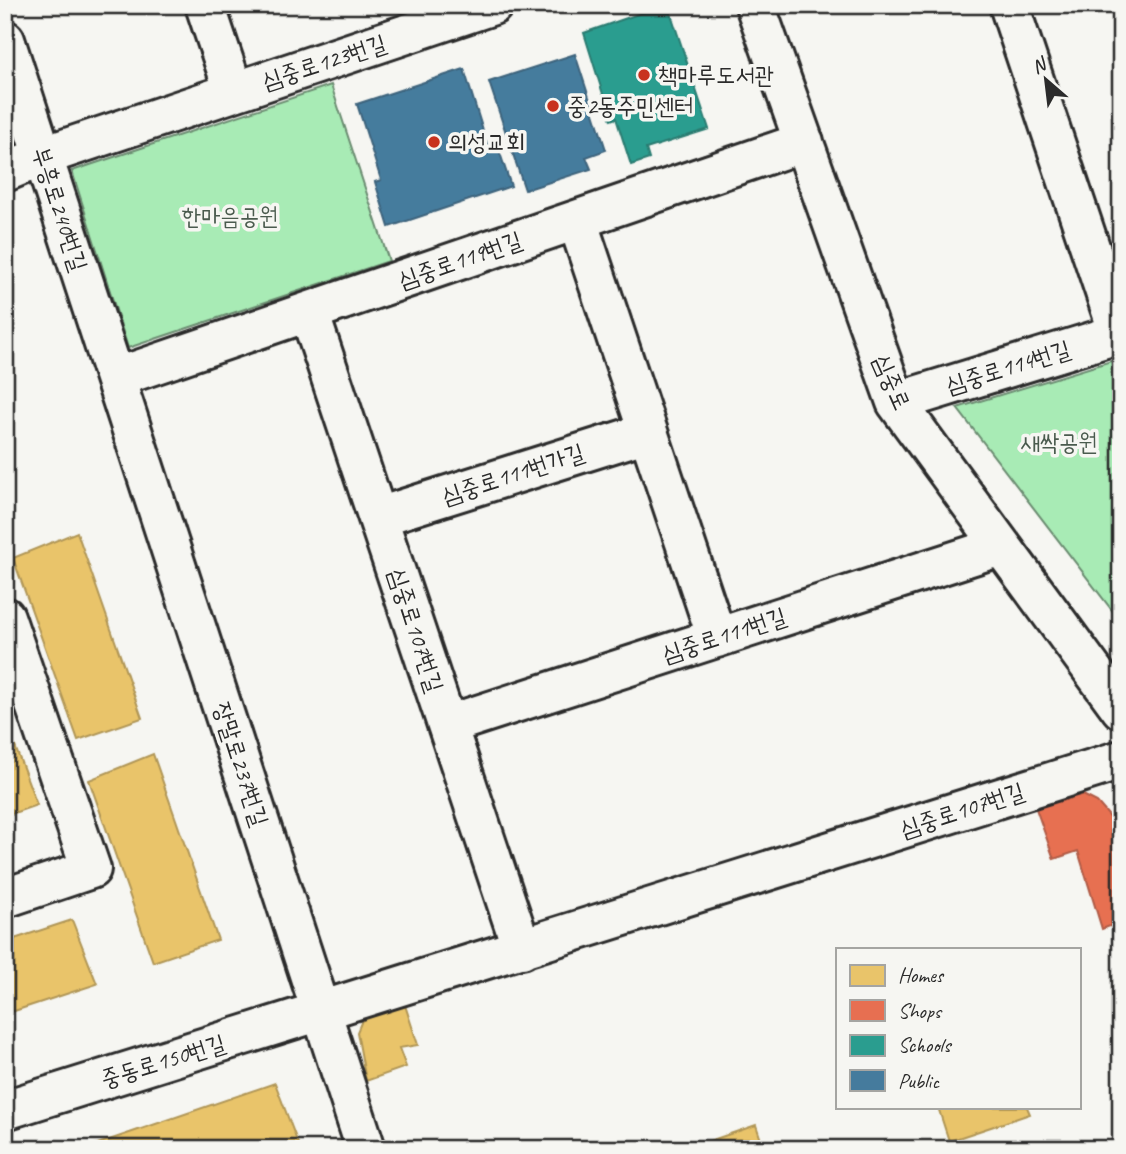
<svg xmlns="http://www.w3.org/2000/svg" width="1126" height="1154" font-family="Caveat,'Poor Story',sans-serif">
  <rect width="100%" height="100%" fill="#f6f6f2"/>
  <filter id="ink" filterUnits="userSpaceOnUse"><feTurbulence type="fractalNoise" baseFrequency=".0143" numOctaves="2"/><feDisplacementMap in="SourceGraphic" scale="14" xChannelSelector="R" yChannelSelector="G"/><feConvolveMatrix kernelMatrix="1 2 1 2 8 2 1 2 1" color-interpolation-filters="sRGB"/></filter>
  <g filter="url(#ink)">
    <!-- green -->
    <path fill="#a8ebb5" stroke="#6a8b70" stroke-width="2" d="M331,85L389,261L128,348L72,171Z
      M1121,358V622L957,408Z"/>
    <!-- homes -->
    <path fill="#e9c46a" stroke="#b09657" stroke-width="2" d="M77,532L142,718L78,740L13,558Z
      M13,741L37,805L5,816V743Z
      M153,754L218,940L153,962L89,780Z
      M72,920L97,984L5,1014V942Z
      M403,999L418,1045L399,1048L406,1067L366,1081L357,1032L367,1008Z
      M275,1083L300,1149H83Z
      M938,1107H1027L1030,1114L949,1141Z
      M756,1125L764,1149H686Z"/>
    <!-- shops -->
    <path fill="#e76f51" stroke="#af5b46" stroke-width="2" d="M1077,792L1097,802L1121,830V922L1102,929L1078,851L1054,859L1035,806Z"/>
    <!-- schools -->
    <path fill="#2a9d8f" stroke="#2a7b71" stroke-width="2" d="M664,5H668L709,129L646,149L649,159L631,165L616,118L611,120L584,33Z"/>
    <!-- public -->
    <path fill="#457b9d" stroke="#3d637b" stroke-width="2" d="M575,54L606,150L586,157L591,169L525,190L489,82Z
      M464,69L488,147L497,144L511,186L389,227L375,182L381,180L357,104Z"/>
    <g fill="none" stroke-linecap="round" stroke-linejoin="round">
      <defs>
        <path id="minor" d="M205,5L234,92
          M755,5L896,402L1121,709
          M1009,5L1119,334
          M5,40L366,1149
          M5,172L43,156L493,5
          M577,220L717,638
          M309,312L522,949
          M115,378L804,142
          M896,402L1121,333
          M378,517L648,432
          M5,617L91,869L5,898
          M447,725L1001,546
          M5,1110L1121,760"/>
      </defs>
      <!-- minor casing -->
      <use href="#minor" stroke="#2b2b2b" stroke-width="44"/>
      <!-- minor -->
      <use href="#minor" stroke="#f6f6f2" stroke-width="38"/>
    </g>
  </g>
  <!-- markers -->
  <g fill="#c8321e" stroke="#f6f6f2" stroke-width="2.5">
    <circle cx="644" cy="75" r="7"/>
    <circle cx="553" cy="106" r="7"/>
    <circle cx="434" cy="142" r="7"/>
  </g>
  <g text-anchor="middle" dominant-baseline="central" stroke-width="7" stroke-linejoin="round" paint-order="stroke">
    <!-- street labels -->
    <g font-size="24" fill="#2b2b2b" stroke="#f6f6f2">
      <text transform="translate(324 62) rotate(-18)">심중로123번길</text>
      <text transform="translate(60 209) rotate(72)">부흥로240번길</text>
      <text transform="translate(460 260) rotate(-19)">심중로119번길</text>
      <text transform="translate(1008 367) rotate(-17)">심중로114번길</text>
      <text transform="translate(892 382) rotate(66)">심중로</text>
      <text transform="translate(513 474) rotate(-18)">심중로111번가길</text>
      <text transform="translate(416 630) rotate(72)">심중로107번길</text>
      <text transform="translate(724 635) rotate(-18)">심중로111번길</text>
      <text transform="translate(241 764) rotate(72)">장말로237번길</text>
      <text transform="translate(962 810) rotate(-18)">심중로107번길</text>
      <text transform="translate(163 1061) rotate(-17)">중동로150번길</text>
    </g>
    <!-- poi labels -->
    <g font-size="24" fill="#2b2b2b" stroke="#f6f6f2" text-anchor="start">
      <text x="658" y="75">책마루도서관</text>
      <text x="567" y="106">중2동주민센터</text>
      <text x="448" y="142">의성교회</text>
    </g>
    <!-- park labels -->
    <g font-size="24" fill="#4a5b4e" stroke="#f6f6f2">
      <text x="230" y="216">한마음공원</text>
      <text x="1059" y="442">새싹공원</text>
    </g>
  </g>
  <!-- margin -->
  <rect width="1126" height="1154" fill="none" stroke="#f6f6f2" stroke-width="28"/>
  <rect x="14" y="14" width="1098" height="1126" fill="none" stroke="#2b2b2b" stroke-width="2.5" filter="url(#ink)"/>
  <!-- legend -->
  <rect x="836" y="948" width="245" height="161" fill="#f6f6f2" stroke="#a5a5a2" stroke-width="2"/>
  <rect x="850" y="965" width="35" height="21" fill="#e9c46a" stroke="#a5a5a2" stroke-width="2"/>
  <text x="898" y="982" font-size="21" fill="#2b2b2b">Homes</text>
  <rect x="850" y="1000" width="35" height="21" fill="#e76f51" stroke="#a5a5a2" stroke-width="2"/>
  <text x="898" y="1018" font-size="21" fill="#2b2b2b">Shops</text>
  <rect x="850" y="1035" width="35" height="21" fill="#2a9d8f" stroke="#a5a5a2" stroke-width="2"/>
  <text x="898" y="1052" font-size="21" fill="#2b2b2b">Schools</text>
  <rect x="850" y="1070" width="35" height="21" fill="#457b9d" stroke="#a5a5a2" stroke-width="2"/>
  <text x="898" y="1088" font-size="21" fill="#2b2b2b">Public</text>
  <!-- north arrow -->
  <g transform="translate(1046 80) rotate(332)" stroke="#f6f6f2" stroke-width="5" paint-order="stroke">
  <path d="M0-5L12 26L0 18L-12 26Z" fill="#2b2b2b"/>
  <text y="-10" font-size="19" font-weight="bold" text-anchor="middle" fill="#2b2b2b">N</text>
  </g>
</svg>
